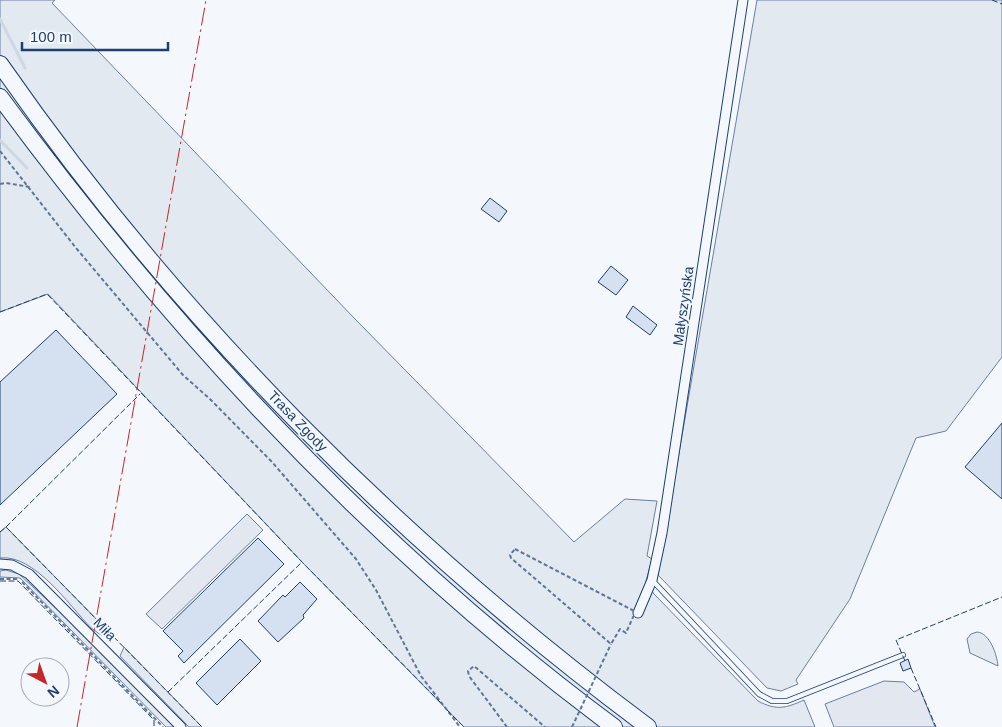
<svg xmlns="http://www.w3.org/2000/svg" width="1002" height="727" font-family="Helvetica,sans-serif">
  <rect width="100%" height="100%" fill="#f4f7fb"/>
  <!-- green -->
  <path fill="#e3e9f0" stroke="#687fa3" d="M0,0H55L52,3L355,319L574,542L625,499L657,501L647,556L652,559L646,581L654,594L758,701C777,711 786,708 804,700L815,727H464L302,562L48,294L0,312Z
    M757,0H1002V357L946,431L916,438L850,599L796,680L798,684L781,691L767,688L658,575Z
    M6,527L113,636L101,635L91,628C69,605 34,554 0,558V532Z
    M6,570L19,574L70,621L174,727H166L20,578L0,577V571Z
    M977,632C990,633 997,655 998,666L970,653L967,639L971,634Z
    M124,647L202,727H189L120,656Z"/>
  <!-- parking -->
  <path fill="#e3e8f0" stroke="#687fa3" d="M247,514L263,530L162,629L146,614Z
    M884,681L904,682L914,692L920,689L935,727H834L825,704Z"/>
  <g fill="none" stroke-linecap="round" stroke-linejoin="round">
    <!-- stream -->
    <path stroke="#cfd7e4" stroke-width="3" d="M0,19L25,68
      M0,140L27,168"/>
  </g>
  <!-- building -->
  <path fill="#d5e0f0" stroke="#1d3f73" d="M490,198L507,211L499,222L481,209Z
    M611,266L628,280L616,295L598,282Z
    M633,306L657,325L650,335L626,317Z
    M56,330L117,394L0,505V382Z
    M1002,423V499L965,467Z
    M258,538L284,564L184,663L178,656L183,651L163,631Z
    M300,582L317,599L303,615L304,618L278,642L258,621L283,595L285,597Z
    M240,639L261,661L217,705L196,683Z
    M908,659L911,668L903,671L900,663Z"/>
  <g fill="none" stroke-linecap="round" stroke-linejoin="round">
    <defs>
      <path id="service" d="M652,580L759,694L772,701H787L903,655"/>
      <path id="minor" d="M0,564L12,565L29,574L181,727
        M638,613L652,580L662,533L743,0"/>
      <path id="motorway" d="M0,64C177,319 400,542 648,727
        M0,97C176,336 376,550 614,727"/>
    </defs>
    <!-- service casing -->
    <use href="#service" stroke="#1d3f73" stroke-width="6"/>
    <!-- minor casing -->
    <use href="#minor" stroke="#1d3f73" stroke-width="11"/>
    <!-- motorway casing -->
    <use href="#motorway" stroke="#1d3f73" stroke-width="18"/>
    <!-- path -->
    <path stroke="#5e769c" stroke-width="2" stroke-dasharray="4 2.5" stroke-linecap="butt" d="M0,151L76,248L183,375L211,400L272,462L356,559L376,590L421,676L460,727
      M0,184L6,183L30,187
      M515,549L638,613L633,617L626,633L620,629L611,644L511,558L510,555Z
      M0,579H18
      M22,582L163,727
      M507,727L469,676L468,671L474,666L545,727"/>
    <!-- service -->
    <use href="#service" stroke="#f4f7fb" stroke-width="4.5"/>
    <!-- minor -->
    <use href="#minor" stroke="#f4f7fb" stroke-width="9"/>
    <!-- motorway -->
    <use href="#motorway" stroke="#f4f7fb" stroke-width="16"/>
    <!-- path-bridge -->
    <path stroke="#5e769c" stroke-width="2" stroke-dasharray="4 2.5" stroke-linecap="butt" d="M572,727L611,644"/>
    <!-- fence -->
    <path stroke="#1d3f73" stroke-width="1" stroke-dasharray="6 2.5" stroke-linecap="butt" d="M992,0L1002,4
      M0,312L47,294L302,562L442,704
      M6,527L140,394
      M0,532L6,527L202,727
      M0,581H18L154,720V727
      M905,661L896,640L1002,597
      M911,668L936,727
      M168,692L302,562
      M447,710L464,727"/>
    <!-- power -->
    <path stroke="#c62828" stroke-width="1" stroke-dasharray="18 4 2.5 4" stroke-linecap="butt" d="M77,727L206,0"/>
  </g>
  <g text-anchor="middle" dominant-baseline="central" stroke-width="4" stroke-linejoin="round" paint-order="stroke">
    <!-- street labels -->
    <g font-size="14" fill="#1d3f73" stroke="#f4f7fb">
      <text transform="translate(683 306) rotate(-82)">Małyszyńska</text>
      <text transform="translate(298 421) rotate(46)">Trasa Zgody</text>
      <text transform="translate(105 629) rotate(46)">Miła</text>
    </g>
  </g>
  <!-- north arrow -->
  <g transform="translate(45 682) rotate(139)"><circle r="24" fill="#f4f7fb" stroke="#9eadc5"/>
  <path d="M0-4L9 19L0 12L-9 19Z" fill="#c62828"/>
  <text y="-8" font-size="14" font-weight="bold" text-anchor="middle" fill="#1d3f73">N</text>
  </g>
  <!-- scale -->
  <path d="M22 42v8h146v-8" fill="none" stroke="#1d3f73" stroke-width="2.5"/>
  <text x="30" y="42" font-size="15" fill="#1d3f73" stroke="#f4f7fb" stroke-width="4" paint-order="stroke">100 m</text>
</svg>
